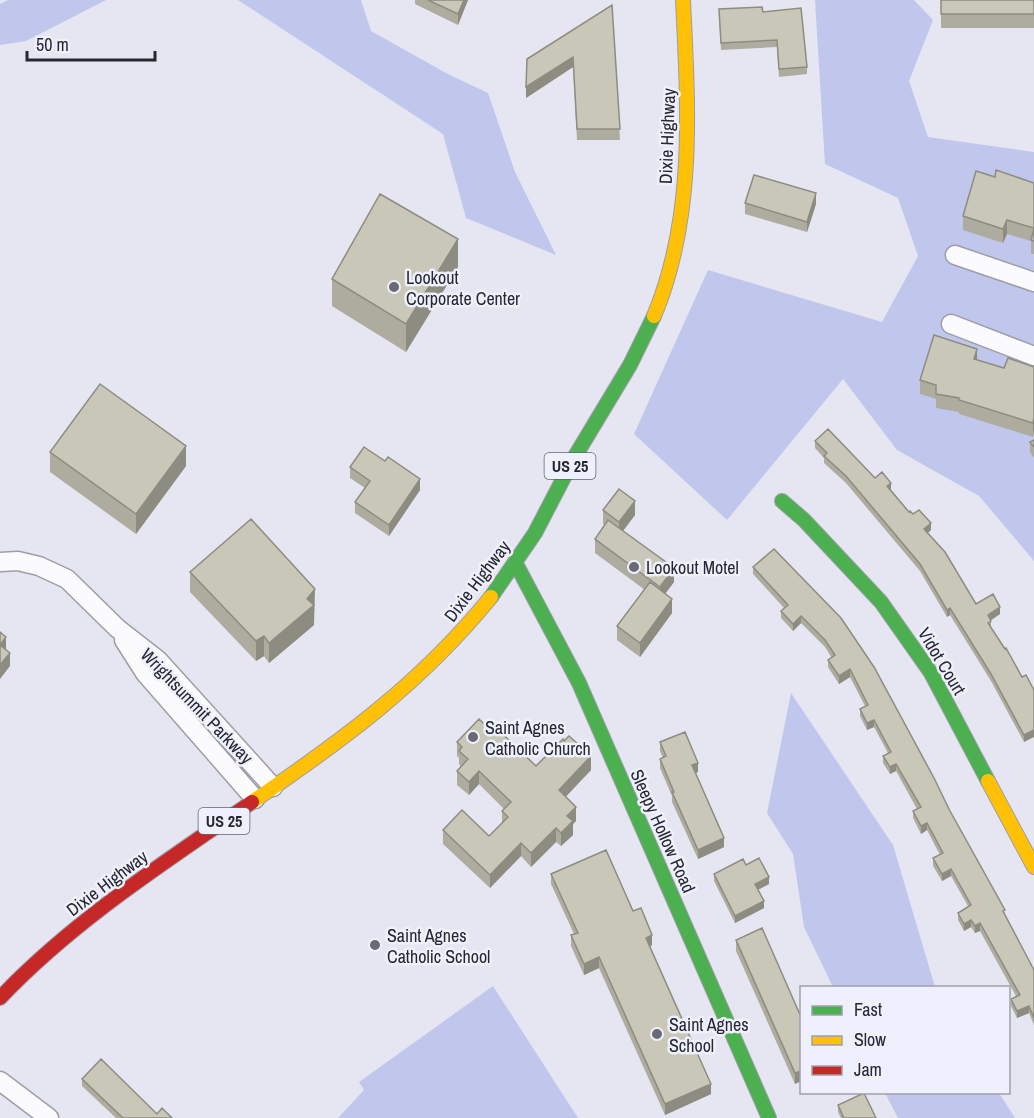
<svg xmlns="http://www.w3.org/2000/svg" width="1034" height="1118" font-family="'Archivo Narrow',sans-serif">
  <rect width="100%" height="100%" fill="#e5e6f1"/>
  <!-- green -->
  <path fill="#c1c7ec" d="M8,0H106L26,41L0,45V4Z
    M238,0H361L371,31L446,73L488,93L515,172L556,255L466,218L443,134Z
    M815,0H914L933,20L909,81L928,137L1034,152V561L979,496L897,450L843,379L727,520L634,434L708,270L882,322L918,256L898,198L825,164Z
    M791,693L893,845L935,987H833L804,927L793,854L767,813Z
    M493,986L578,1118H338L364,1090L359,1082Z
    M885,1093H999L1015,1118H898Z"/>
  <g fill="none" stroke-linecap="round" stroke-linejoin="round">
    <defs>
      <path id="street" d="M955,255L1034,282
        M951,324L1034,356
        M0,562L18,561L39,566L67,579L117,628L158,660L273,787
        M124,640L145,673L255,799
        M0,1081L49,1118"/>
      <path id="fast" d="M782,501L804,520L881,602L931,673L988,781
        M515,562L579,683L769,1118
        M491,597L535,533L574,458L630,365L654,316"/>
      <path id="slow" d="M654,316C696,216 688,106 683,0
        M988,781L1034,867
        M252,802C343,740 421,683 491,597"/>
      <path id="jam" d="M0,998C73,921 165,862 252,802"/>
    </defs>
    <!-- street casing -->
    <use href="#street" stroke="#9d9ea7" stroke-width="21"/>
    <!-- fast casing -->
    <use href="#fast" stroke="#9d9ea7" stroke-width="16"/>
    <!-- slow casing -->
    <use href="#slow" stroke="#9d9ea7" stroke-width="16"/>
    <!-- jam casing -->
    <use href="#jam" stroke="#9d9ea7" stroke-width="16"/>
    <!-- street -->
    <use href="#street" stroke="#fbfbfd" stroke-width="18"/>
    <!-- fast -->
    <use href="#fast" stroke="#4caf50" stroke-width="14"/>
    <!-- slow -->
    <use href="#slow" stroke="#ffc107" stroke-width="14"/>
    <!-- jam -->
    <use href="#jam" stroke="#c62828" stroke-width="14"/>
  </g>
  <!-- wall -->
  <path fill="#adac9e" d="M415,0H468L458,25L415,4Z
    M941,0H1034V28H941Z
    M612,5L620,140H577L573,67L526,98Z
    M763,12L807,67V74L779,77L777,47L721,50L719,16Z
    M995,177L1034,183V254H1031V241L1007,234L1003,243L963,230V216Z
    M745,203L816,204L807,232L745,214Z
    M458,267L406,352L332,306V279Z
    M977,360L1004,368L1034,367L1033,437L959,414V412L936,408V399L920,394V380Z
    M1034,440V458L1030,452V442Z
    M815,441L875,478L891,490L909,512L931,530L928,533L976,604L1000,614L991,620V628L1022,677L1026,675L1024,742L991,681L950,615L947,617L920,571L846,483L824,463V458L815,448Z
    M50,452L186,466L136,534L50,472Z
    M350,467L420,490L389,536L355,513V502L365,488L350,478Z
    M603,510L635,515L623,531L674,582L665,593L672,613L640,657L617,640V626L645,590L595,553V539L605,525L603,524Z
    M774,549L950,811L1034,970V1025L1029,1013L1017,1018L1011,1006V999L1016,996L980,931L975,933L971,927L964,931L958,920V913L968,906L951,876L942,881L933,866V858L940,855L927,830L921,834L913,818V811L917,809L896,771L890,774L883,763V756L888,753L874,727L867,730L860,716V709L865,706L850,677L839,684L828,667V660L832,658L825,647L801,623L793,631L781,618V611L784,608L753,574V567Z
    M190,572L315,609L314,610V625L269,663L264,656L256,661L190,592Z
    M485,725L536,766L591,770L565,797L576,821L573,824V835L561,846L556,842L531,867L521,856L490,888L443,844V830L489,836L502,823V811L504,809L479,784L469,795L457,785V771L461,767L459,764V758L457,756V742Z
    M660,742L698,772L695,773L724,847L698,859L672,802V796L660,768V759L663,758L660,751Z
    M746,865L769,884L758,890L764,908L735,923L714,881V874Z
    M551,874L633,911L652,945L650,947L711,1094L665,1115L599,968L584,975L571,946V935L574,934L551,884Z
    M736,940L801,1017V1081L795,1084L736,951Z
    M82,1079L157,1114L172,1118H116L82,1086Z
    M838,1105L876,1118H841L838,1112Z"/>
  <!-- shaded-wall -->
  <path fill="#8d8c81" d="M464,0H468L458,25V14Z
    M573,57V67L526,98V87Z
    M816,193V204L807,232V222Z
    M1007,220V234L1003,243V229Z
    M458,239V267L406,352V324Z
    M977,349V362L974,359Z
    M1034,418V431L1033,437V423Z
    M186,446V466L136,534V514Z
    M420,479V490L389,536V525Z
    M891,483V490L887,493V486Z
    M635,501V515L619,536V522Z
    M931,523V530L924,536V529Z
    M674,568V582L660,601V587Z
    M315,589L314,625L269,663V643Z
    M672,599V613L640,657V643Z
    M1000,607V614L988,622V615Z
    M950,608V615L947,617V610Z
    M801,616V623L793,631V624Z
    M264,636V656L256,661V641Z
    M6,637V651L0,645Z
    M10,653V666L0,679V665Z
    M850,669V677L839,684V676Z
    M874,720V727L867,730V723Z
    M1034,730V737L1024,742V735Z
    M591,756V770L559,804V790Z
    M698,763V772L692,775V765Z
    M896,764V771L890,774V767Z
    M479,771V784L469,795V782Z
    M576,807V821L573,824V835L561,846V833L567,816Z
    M927,823V830L921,834V826Z
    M556,828V842L531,867V853Z
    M724,838V847L698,859V850Z
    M521,843V856L490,888V875Z
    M951,869V876L942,881V874Z
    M769,877V884L755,891V884Z
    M764,901V908L735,923V916Z
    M971,920V927L964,931V924Z
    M980,923V931L975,933V926Z
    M652,935V945L646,948V938Z
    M599,957V968L584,975V964Z
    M1029,1006V1013L1017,1018V1011Z
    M801,1071V1081L795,1084V1073Z
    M711,1084V1094L665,1115V1104Z"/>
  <!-- building -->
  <path fill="#c9c8b8" stroke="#8d8c81" stroke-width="1.5" d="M428,0H464L458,14Z
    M941,0H1034V14H941Z
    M612,5L620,129H577L573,57L526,87L527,59Z
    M762,7L763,12L801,8L807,67L779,69L777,40L721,43L719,9Z
    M996,170L1034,183V228L1007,220L1003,229L963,216L976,171L995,177Z
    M754,175L816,193L807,222L745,203Z
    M380,194L458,239L406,324L332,279Z
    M1034,229V241L1031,240Z
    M934,335L977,349L974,359L1004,368L1008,358L1034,367V418L1033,423L959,400V398L936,394V385L920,380Z
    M100,384L186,446L136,514L50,452Z
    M828,429L875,478L882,472L891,483L887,486L909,512L910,511L913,514L919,510L931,523L924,529L945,552L976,604L993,594L1000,607L988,615L991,621L988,623L1005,649L1006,648L1022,677L1026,675L1034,690V730L1024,735L991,674L950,608L947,610L920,564L846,476L824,456L827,453L815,441Z
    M1034,440V447L1030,442Z
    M364,447L385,461L388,457L420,479L389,525L355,502L370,481L350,467Z
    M619,489L635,501L619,522L603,510Z
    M251,519L315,589L307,599L314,605L269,643L264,636L256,641L190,572Z
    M608,520L674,568L660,587L595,539Z
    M774,549L841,618L874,667L934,778L950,811L1005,910L1003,911L1034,970V1018L1029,1006L1017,1011L1011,999L1020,995L980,923L975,926L971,920L964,924L958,913L971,905L951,869L942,874L933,858L943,853L927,823L921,826L913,811L921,807L896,764L890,767L883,756L891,752L874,720L867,723L860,709L868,705L850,669L839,676L828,660L835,655L825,640L801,616L793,624L781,611L788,605L753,567Z
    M650,582L672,599L640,643L617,626Z
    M0,632L6,637L0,645L10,653L0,665Z
    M479,719L485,725L489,721L536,766L563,739L564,741L569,736L591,756L559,790L576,807L567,816L573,821L561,833L556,828L531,853L521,843L490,875L443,830L462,810L489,836L508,817L502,811L511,802L479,771L469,782L457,771L468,759L459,751L462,747L457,742Z
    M685,732L698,763L692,765L724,838L698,850L672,792H674L660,759L666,756L660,742Z
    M606,850L633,911L641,908L652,935L646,938L711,1084L665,1104L599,957L584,964L571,935L578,933L551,874Z
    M759,858L769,877L755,884L764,901L735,916L714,874L743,859L746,865Z
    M762,928L801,1017V1071L795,1073L736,940Z
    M101,1059L157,1114L162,1108L172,1118H123L82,1079Z
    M864,1093L876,1118H844L838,1105Z"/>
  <!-- markers -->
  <g fill="#696a73" stroke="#eef1fd" stroke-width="2">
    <circle cx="394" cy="287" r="6"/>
    <circle cx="634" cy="567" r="6"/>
    <circle cx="473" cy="737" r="6"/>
    <circle cx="375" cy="945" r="6"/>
    <circle cx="657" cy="1034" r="6"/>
  </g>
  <g text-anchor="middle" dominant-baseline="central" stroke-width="5" stroke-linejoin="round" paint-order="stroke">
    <!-- shield labels -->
    <g fill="#eef1fd" stroke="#62646d" stroke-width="1.5">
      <rect x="544.5" y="453" width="51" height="26" rx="4.5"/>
      <rect x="198.5" y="808" width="51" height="26" rx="4.5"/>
    </g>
    <g font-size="16" font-weight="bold" fill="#26272f">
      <text x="570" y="466">US 25</text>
      <text x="224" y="821">US 25</text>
    </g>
    <!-- street labels -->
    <g font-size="18" fill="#26272f" stroke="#eef1fd">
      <text transform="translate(667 136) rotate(-88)">Dixie Highway</text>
      <text transform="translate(477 581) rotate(-53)">Dixie Highway</text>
      <text transform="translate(942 661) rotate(59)">Vidot Court</text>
      <text transform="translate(197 706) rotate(46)">Wrightsummit Parkway</text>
      <text transform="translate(663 831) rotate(66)">Sleepy Hollow Road</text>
      <text transform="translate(107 883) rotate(-37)">Dixie Highway</text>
    </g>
    <!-- poi labels -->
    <g font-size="18" fill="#26272f" stroke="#eef1fd" text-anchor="start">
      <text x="406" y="277">Lookout<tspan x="406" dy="21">Corporate Center</tspan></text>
      <text x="646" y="567">Lookout Motel</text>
      <text x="485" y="727">Saint Agnes<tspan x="485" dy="21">Catholic Church</tspan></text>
      <text x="387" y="935">Saint Agnes<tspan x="387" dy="21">Catholic School</tspan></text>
      <text x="669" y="1024">Saint Agnes<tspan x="669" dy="21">School</tspan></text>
    </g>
  </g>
  <!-- legend -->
  <rect x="800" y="986" width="210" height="108" fill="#eef1fd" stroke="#9ea0ab" stroke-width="1.5"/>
  <rect x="812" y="1006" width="30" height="9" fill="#4caf50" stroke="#9ea0ab" stroke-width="1.5"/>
  <text x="854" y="1016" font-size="18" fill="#26272f">Fast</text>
  <rect x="812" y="1036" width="30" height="9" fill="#ffc107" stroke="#9ea0ab" stroke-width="1.5"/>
  <text x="854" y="1046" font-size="18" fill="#26272f">Slow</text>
  <rect x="812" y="1066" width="30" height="9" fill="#c62828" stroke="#9ea0ab" stroke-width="1.5"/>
  <text x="854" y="1076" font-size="18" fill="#26272f">Jam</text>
  <!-- scale -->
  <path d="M27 51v9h128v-9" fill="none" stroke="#26272f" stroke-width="3"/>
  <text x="36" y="51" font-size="18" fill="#26272f" stroke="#eef1fd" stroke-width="4.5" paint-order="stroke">50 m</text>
</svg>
